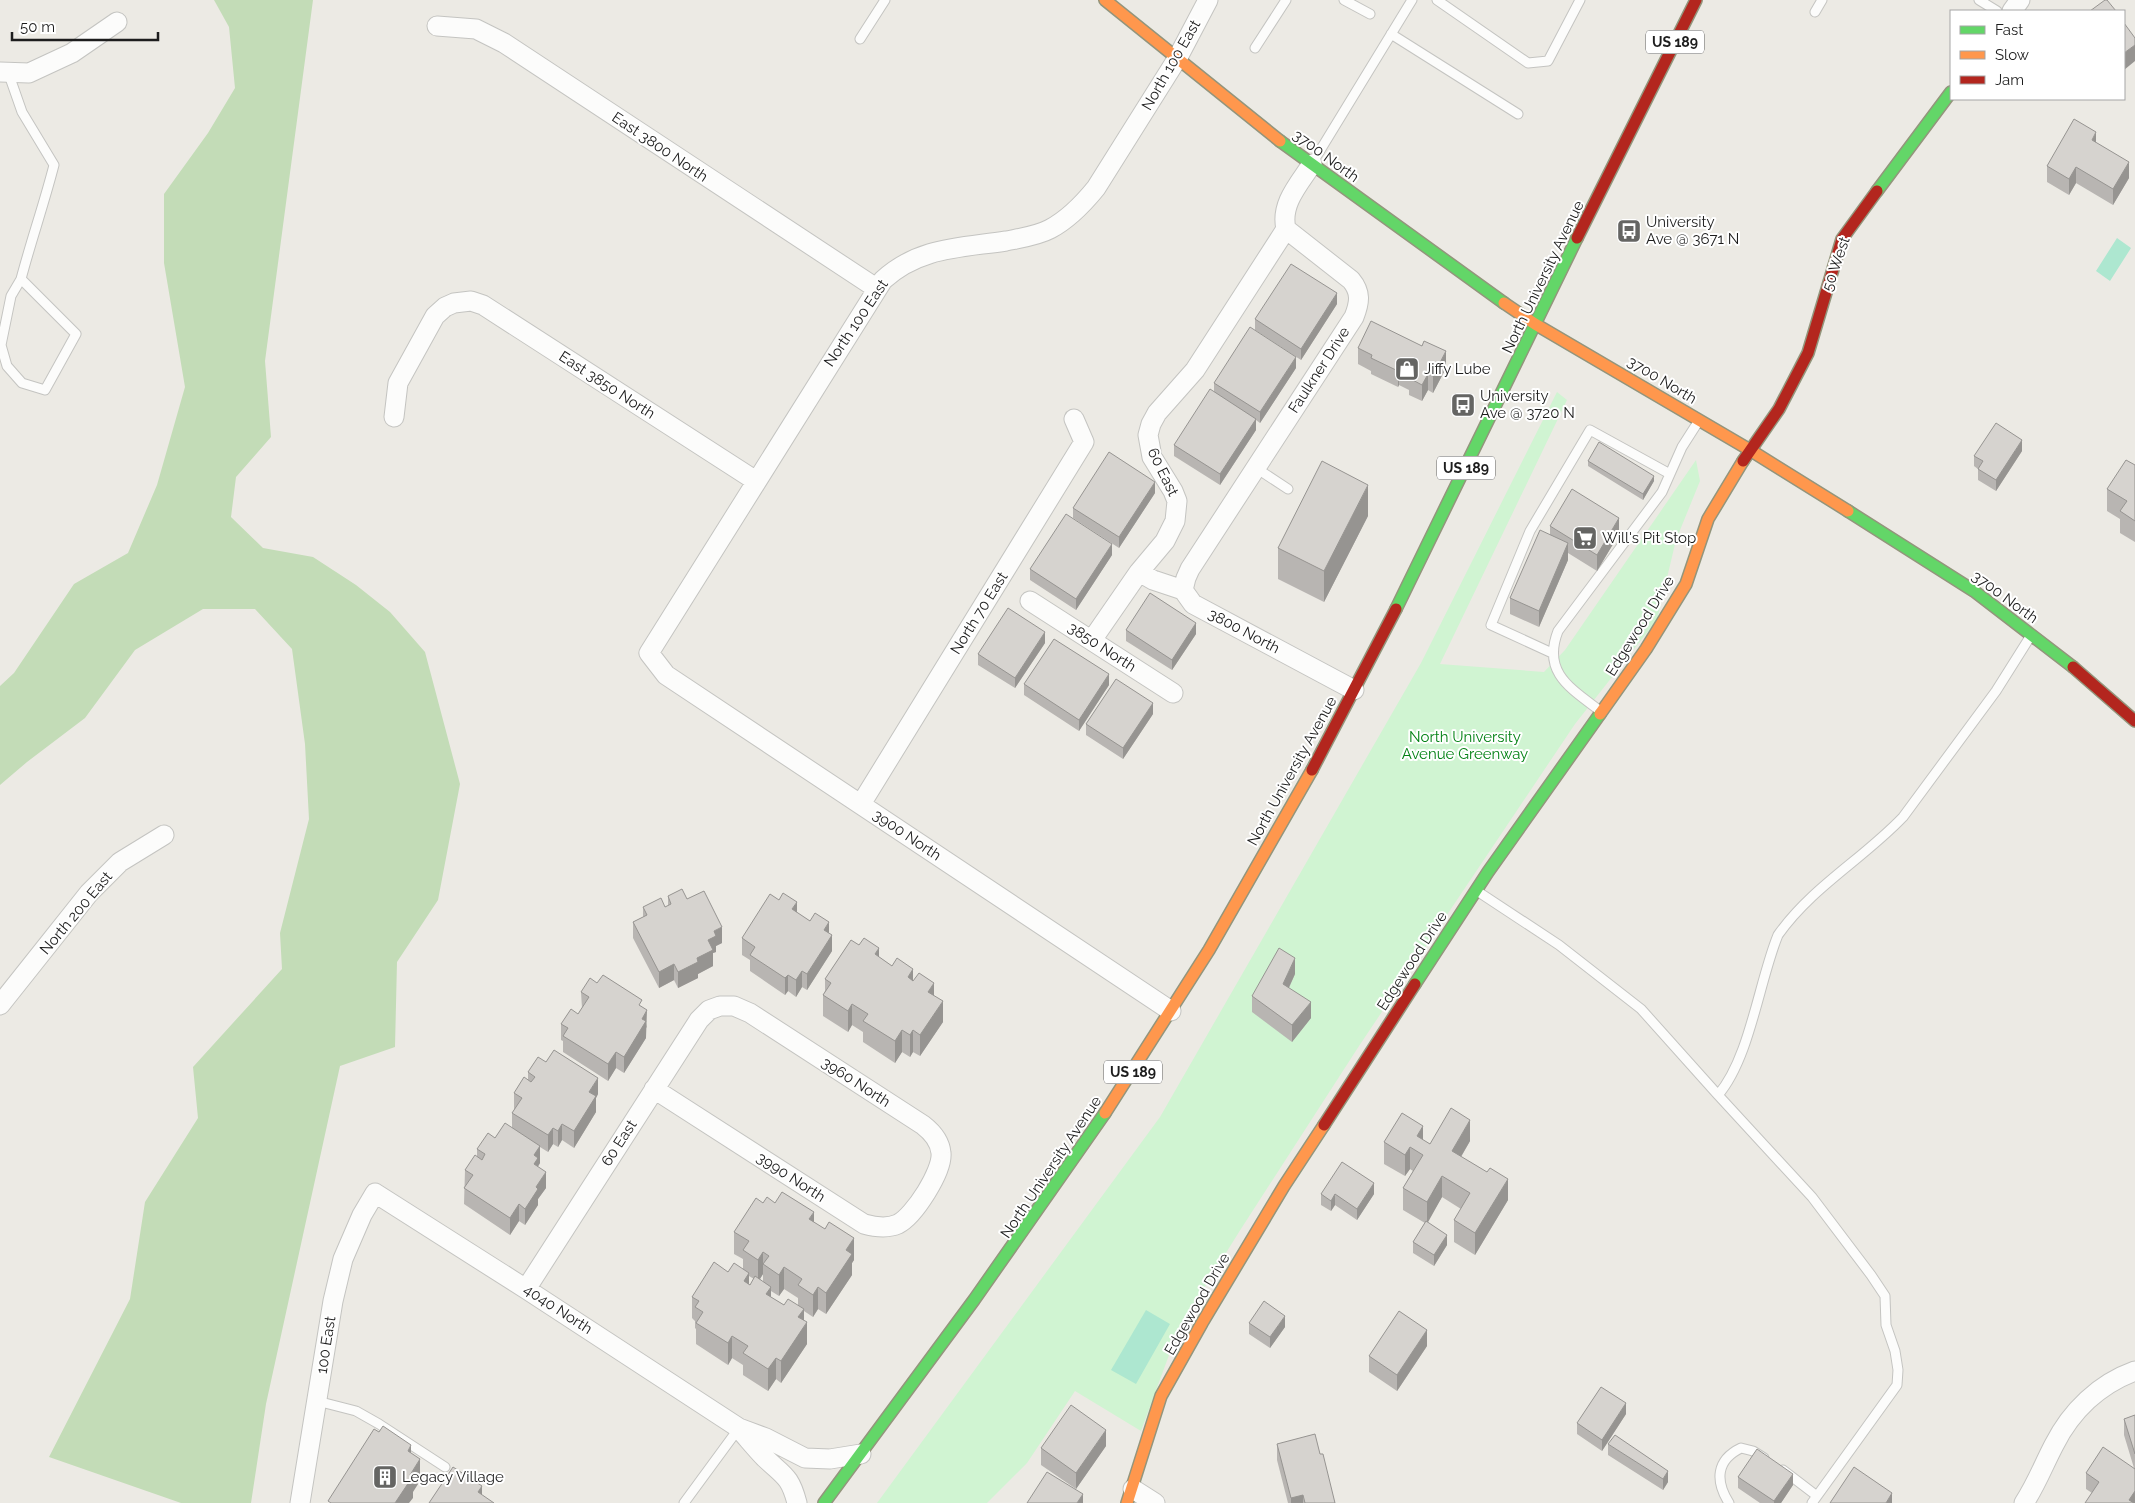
<svg xmlns="http://www.w3.org/2000/svg" width="2135" height="1503" font-family="Raleway,sans-serif">
  <rect width="100%" height="100%" fill="#eceae4"/>
  <!-- forest -->
  <path fill="#c3dcb7" d="M214,0H313L265,361L271,437L236,477L231,517L263,548L313,557L356,585L390,612L425,652L460,784L438,900L397,962L395,1047L340,1066L266,1404L251,1503H181L49,1457L130,1299L145,1202L198,1118L193,1067L282,969L280,933L309,819L305,744L292,649L255,609H203L135,650L85,718L27,762L0,785V686L14,673L74,584L128,553L157,485L185,387L164,263V194L208,133L235,88L229,27Z"/>
  <!-- park -->
  <path fill="#d0f4d2" d="M1557,392L1567,400L1440,664L1544,672L1565,650L1696,460L1700,481L1676,540L1657,620L1575,724L1359,1046L1239,1232L1179,1328L1141,1431L1075,1391L1027,1463L987,1503H877L1160,1117L1421,663Z"/>
  <!-- pitch -->
  <path fill="#ade7d0" d="M2117,238L2131,248L2110,281L2096,271Z
    M1146,1310L1170,1324L1136,1384L1111,1370Z"/>
  <g fill="none" stroke-linecap="round" stroke-linejoin="round">
    <defs>
      <path id="lane" d="M1344,0L1370,14
        M1437,0L1528,63L1548,61L1580,0
        M1979,0L1997,11
        M1815,12L1822,0
        M1391,34L1518,114
        M860,39L885,0
        M1255,48L1286,0
        M8,72L22,112L54,165C44,204 31,241 21,279L76,334L45,390L22,383L7,366L1,345L11,296L21,279
        M1313,162L1412,0
        M1256,468L1288,489
        M1552,653L1491,625L1530,531L1590,430L1670,474
        M1599,710C1570,688 1542,672 1558,631L1662,492L1682,447L1698,422
        M1477,891L1559,945L1641,1009L1718,1095C1750,1058 1759,981 1778,935C1812,887 1863,859 1903,817L1996,691L2030,637
        M1718,1095L1812,1197L1871,1275L1885,1296L1886,1325L1895,1351L1898,1370L1897,1385L1812,1503
        M317,1401L356,1411L379,1424L445,1467
        M1783,1470L1817,1496
        M684,1503L739,1428
        M1729,1503C1715,1481 1716,1460 1741,1448L1753,1451L1764,1458"/>
      <path id="street" d="M2012,11L2020,0
        M437,26L476,29L504,43L876,288
        M0,72L29,73L72,53L117,22
        M394,417L398,383L435,316L445,307L454,303L471,301L483,305L756,481
        M1139,572L1153,580L1183,590L1193,604L1354,690
        M1183,590L1186,578L1190,569L1354,317C1360,302 1361,292 1351,280L1286,229C1280,204 1299,184 1312,164
        M1030,601L1173,693
        M1092,640L1139,572L1165,541L1175,521L1177,501L1173,491L1152,457L1148,435L1151,424L1157,413L1195,370L1286,229
        M861,804L1084,442L1074,419
        M0,1005L89,893L120,862L164,835
        M1171,1011L666,675L649,653L883,280C919,247 960,248 1006,241C1021,238 1037,236 1050,229C1069,219 1083,204 1096,188L1177,59L1208,0
        M526,1289L699,1020L709,1010L720,1006H734L750,1013L923,1125C932,1132 940,1141 941,1153C943,1171 914,1216 898,1224C887,1229 875,1227 864,1224L654,1089
        M741,1431C749,1440 757,1450 765,1458C784,1476 790,1476 797,1503
        M1133,1489L1155,1503
        M300,1503L333,1301L343,1259L362,1215L375,1193L526,1289L739,1428L766,1438L805,1458L830,1459L861,1454
        M2024,1503C2036,1485 2044,1464 2054,1445C2071,1411 2099,1384 2135,1371"/>
      <path id="fast" d="M1280,141L1504,303
        M1877,191L1951,92
        M1848,511L1974,591L2073,667
        M1396,609L1577,238
        M1415,984L1488,872L1600,714
        M824,1503L974,1300L1105,1113"/>
      <path id="slow" d="M1105,0L1280,141
        M1504,303L1535,324L1750,450L1848,511
        M1600,714L1646,649L1686,584L1708,519L1743,461
        M1105,1113L1209,950L1312,770
        M1127,1503L1161,1396L1202,1323L1284,1186L1324,1125"/>
      <path id="jam" d="M1577,238L1696,0
        M1743,461L1779,409L1808,353L1842,239L1877,191
        M2073,667L2135,721
        M1312,770L1396,609
        M1324,1125L1415,984"/>
    </defs>
    <!-- lane casing -->
    <use href="#lane" stroke="#c4c4c1" stroke-width="11"/>
    <!-- street casing -->
    <use href="#street" stroke="#c4c4c1" stroke-width="21"/>
    <!-- fast casing -->
    <use href="#fast" stroke="#93957c" stroke-width="14"/>
    <!-- slow casing -->
    <use href="#slow" stroke="#93957c" stroke-width="14"/>
    <!-- jam casing -->
    <use href="#jam" stroke="#93957c" stroke-width="14"/>
    <!-- lane -->
    <use href="#lane" stroke="#fcfcfb" stroke-width="9"/>
    <!-- street -->
    <use href="#street" stroke="#fcfcfb" stroke-width="19"/>
    <!-- fast -->
    <use href="#fast" stroke="#63d668" stroke-width="11"/>
    <!-- slow -->
    <use href="#slow" stroke="#ff974d" stroke-width="11"/>
    <!-- jam -->
    <use href="#jam" stroke="#b3261e" stroke-width="11"/>
  </g>
  <!-- wall -->
  <path fill="#b8b5b2" fill-rule="evenodd" d="M2096,143L2129,178L2113,205L2076,183L2069,195L2047,182V166Z
    M1337,304L1301,360L1255,330V319Z
    M1358,348L1446,368L1433,393L1428,390L1422,401L1409,395V390L1399,385L1398,387L1371,374V371L1358,364Z
    M1296,368L1260,423L1256,420V430L1220,485L1174,456V445L1214,392V383Z
    M2022,451L1996,491L1978,480V469L1974,466V456Z
    M1588,461L1654,481L1643,500L1588,466Z
    M2135,465V542L2120,533V519L2107,511V489Z
    M1155,493L1119,548L1073,518V508Z
    M1368,516L1324,602L1278,579V548Z
    M1550,526L1619,534L1597,571L1568,553V560L1539,627L1510,614V598L1550,535Z
    M1112,555L1076,610L1030,580V569Z
    M1126,630L1196,634L1172,670L1126,641Z
    M1045,643L1015,688L978,665V654Z
    M1024,684L1109,685L1079,731L1024,695Z
    M1153,714L1123,759L1086,735V724Z
    M668,896L687,899L722,943L716,946V952L713,953V966L698,974V978L678,988L674,980L659,988L633,938V922L643,917V907H665L668,906Z
    M797,913L829,933L832,951L807,990L802,987L796,997L788,991L785,995L750,971V960L742,955V938Z
    M879,957L934,995L943,1022L920,1056L913,1052L910,1057L902,1052L895,1063L863,1042V1032L852,1025L848,1032L823,1016V995L825,991V979Z
    M1295,974L1289,988L1311,1018L1292,1042L1252,1012V996Z
    M597,983L642,1007L647,1027L646,1028V1038L624,1073L616,1068L608,1081L563,1052V1041L561,1040V1024L578,1014L582,1008L581,992Z
    M528,1072L598,1094L596,1098V1112L574,1148L562,1140L558,1147L553,1144L548,1152L540,1147V1163L538,1167L546,1188L538,1199V1205L525,1225L519,1221L510,1235L464,1204L465,1170L477,1157V1149L512,1128V1113L515,1109H514V1093L528,1080Z
    M1423,1140L1430,1144L1470,1141L1461,1157L1508,1200L1475,1255L1454,1242V1220L1461,1209L1442,1197L1427,1222L1447,1245L1434,1266L1413,1253V1242L1425,1223L1403,1210V1188L1413,1171L1410,1169L1405,1176L1384,1164V1142Z
    M1321,1194H1374L1357,1220L1335,1205L1331,1211L1321,1205Z
    M763,1203H775L814,1222L854,1260L852,1263V1275L826,1314L818,1309L813,1317L804,1311V1320L807,1344L781,1383L776,1379L768,1391L743,1375V1365L732,1358L728,1365L696,1344V1329L695,1328V1321L692,1318V1297L728,1272L743,1269V1259L734,1254V1232ZM763,1274V1282L760,1279ZM749,1276L754,1279L750,1285L749,1284ZM784,1289L798,1298V1305H784L771,1297V1291L779,1296Z
    M1249,1323L1285,1327L1270,1348L1249,1334Z
    M1427,1346L1397,1391L1369,1372V1356Z
    M1626,1414L1602,1451L1577,1434V1423Z
    M2135,1415V1503L2092,1493L2086,1489V1473L2134,1468L2124,1435V1419Z
    M1277,1444L1320,1454L1335,1503H1288L1277,1460Z
    M1608,1444L1668,1482L1663,1490L1608,1455Z
    M1106,1446L1076,1489L1041,1465V1448Z
    M1738,1477L1793,1485L1781,1503H1760L1738,1488Z"/>
  <!-- shaded-wall -->
  <path fill="#969491" d="M2135,45V61L2124,70V53Z
    M2096,132V148L2092,140Z
    M2129,162V178L2113,205V189Z
    M2076,167V183L2069,195V179Z
    M1337,293V304L1301,360V349Z
    M1446,351V368L1433,393V376Z
    M1296,357V368L1260,423V412Z
    M1399,369V385L1398,387V371Z
    M1428,374V390L1422,401V385Z
    M1256,419V430L1220,485V474Z
    M2022,440V451L1996,491V480Z
    M1654,476V481L1643,500V494Z
    M1155,482V493L1119,548V537Z
    M1368,485V516L1324,602V571Z
    M1619,518V534L1597,571V555Z
    M1568,543V560L1539,627V611Z
    M1112,544V555L1076,610V599Z
    M1196,623V634L1172,670V660Z
    M1045,632V643L1015,688V678Z
    M1109,674V685L1079,731V720Z
    M1153,703V714L1123,759V748Z
    M797,902V918L792,909Z
    M829,922V938L824,930Z
    M722,927V943L716,946V952L713,953V966L698,974V978L678,988V972L697,958L714,931Z
    M832,935V951L807,990V974Z
    M879,948V969L875,954Z
    M1295,958V974L1283,1000V984Z
    M674,964V980L659,988V972Z
    M913,969V990L908,977Z
    M802,971V987L796,997V980Z
    M788,975V991L785,995V978Z
    M934,983V1004L928,992Z
    M943,1001V1022L920,1056V1035Z
    M1311,1002V1018L1292,1042V1025Z
    M852,1004V1025L848,1032V1011Z
    M647,1010L646,1038L624,1073V1057L642,1019Z
    M902,1030V1052L895,1063V1041Z
    M913,1030V1052L910,1057V1035Z
    M616,1052V1068L608,1081V1064Z
    M598,1078V1094L596,1098V1112L574,1148V1131L589,1092Z
    M1470,1120V1141L1452,1172V1151Z
    M562,1124V1140L558,1147V1131Z
    M1423,1126V1147L1417,1136Z
    M553,1128V1144L548,1152V1135Z
    M540,1146V1163L538,1166V1174L534,1180V1155Z
    M1410,1147V1169L1405,1176V1155Z
    M546,1172V1188L538,1199V1205L525,1225V1209L536,1187Z
    M1442,1176V1197L1427,1224V1202Z
    M1508,1179V1200L1475,1255V1233Z
    M1374,1183V1194L1357,1220V1209Z
    M1335,1194V1205L1331,1211V1201Z
    M519,1204V1221L510,1235V1218Z
    M814,1212V1234L809,1219Z
    M1447,1235V1245L1434,1266V1255Z
    M854,1238V1260L852,1263V1275L826,1314V1293L846,1250Z
    M763,1252V1274L758,1282V1260Z
    M784,1267V1289L779,1296V1275Z
    M749,1273V1295L744,1281Z
    M771,1287V1308L766,1294Z
    M818,1287V1309L813,1317V1295Z
    M804,1309V1327L807,1322V1344L781,1383V1361L798,1317Z
    M1285,1316V1327L1270,1348V1337Z
    M1427,1330V1346L1397,1391V1375Z
    M732,1336V1358L728,1365V1343Z
    M776,1358V1379L768,1391V1369Z
    M1626,1403V1414L1602,1451V1440Z
    M1106,1430V1446L1076,1489V1473Z
    M411,1445V1467L408,1451Z
    M420,1459V1481L413,1492V1498L409,1503H395L410,1475Z
    M1668,1471V1482L1663,1490V1479Z
    M1793,1474V1485L1781,1503H1774V1501Z
    M482,1486V1503L478,1492Z
    M2135,1491V1503H2129V1500Z
    M1892,1493V1503H1886Z
    M1083,1494V1503H1077Z
    M1303,1495V1503H1291V1498Z"/>
  <!-- building -->
  <path fill="#d6d3cf" stroke="#969491" d="M2105,0H2107L2116,11H2090Z
    M2124,23L2135,38V45L2124,53Z
    M2074,119L2096,132L2092,140L2129,162L2113,189L2076,167L2069,179L2047,166Z
    M1291,264L1337,293L1301,349L1255,319Z
    M1371,321L1422,346L1424,341L1446,351L1433,376L1428,374L1422,385L1409,378L1411,375L1399,369L1398,371L1371,358L1372,355L1358,348Z
    M1250,327L1296,357L1260,412L1214,383Z
    M1210,389L1256,419L1220,474L1174,445Z
    M1996,423L2022,440L1996,480L1978,469L1983,461L1974,456Z
    M1599,442L1654,476L1643,494L1588,461Z
    M1109,452L1155,482L1119,537L1073,508Z
    M2126,460L2135,465V521L2120,511L2127,501L2107,489Z
    M1322,461L1368,485L1324,571L1278,548Z
    M1572,489L1619,518L1597,555L1550,526Z
    M1066,514L1112,544L1076,599L1030,569Z
    M1540,530L1568,543L1539,611L1510,598Z
    M1150,593L1196,623L1172,660L1126,630Z
    M1008,608L1045,632L1015,678L978,654Z
    M1054,639L1109,674L1079,720L1024,684Z
    M1116,679L1153,703L1123,748L1086,724Z
    M682,889L687,899L704,891L722,927L714,931L716,936L708,940L713,950L697,958L698,962L678,972L674,964L659,972L633,922L647,915L643,907L661,898L665,907L671,904L668,896Z
    M783,893L797,902L792,909L810,921L815,913L829,922L824,930L832,935L807,974L802,971L796,980L788,975L785,978L750,955L755,947L742,938L770,894L779,900Z
    M864,938L879,948L875,954L892,966L897,958L913,969L908,977L913,981L919,973L934,983L928,992L943,1001L920,1035L913,1030L910,1035L902,1030L895,1041L863,1021L868,1014L852,1004L848,1011L823,995L831,983L825,979L851,940L859,945Z
    M1279,948L1295,958L1283,984L1311,1002L1292,1025L1252,996Z
    M603,975L642,1000L639,1005L647,1010L642,1019L646,1021L624,1057L616,1052L608,1064L563,1036L568,1028L561,1024L571,1009L578,1014L589,997L581,992L590,978L597,983Z
    M554,1050L598,1078L589,1092L596,1096L574,1131L562,1124L558,1131L553,1128L548,1135L512,1113L522,1098L514,1093L524,1077L531,1082L535,1077L528,1072L538,1057L546,1062Z
    M1451,1108L1470,1120L1452,1151L1487,1172L1490,1168L1508,1179L1475,1233L1454,1220L1470,1193L1442,1176L1427,1202L1403,1188L1423,1155L1410,1147L1405,1155L1384,1142L1402,1113L1423,1126L1417,1136L1430,1144Z
    M505,1123L540,1146L534,1155L538,1158L534,1164L546,1172L536,1187L538,1189L525,1209L519,1204L510,1218L464,1188L473,1175L465,1170L475,1155L482,1160L485,1154L477,1149L488,1133L495,1138Z
    M1342,1162L1374,1183L1357,1209L1335,1194L1331,1201L1321,1194Z
    M782,1192L814,1212L809,1219L825,1229L829,1222L854,1238L846,1250L852,1254L826,1293L818,1287L813,1295L798,1285L802,1279L784,1267L779,1275L763,1264L769,1256L763,1252L758,1260L743,1250L749,1241L734,1232L756,1198L763,1203L767,1197L775,1203Z
    M1426,1221L1447,1235L1434,1255L1413,1242Z
    M714,1262L728,1272L734,1263L749,1273L744,1281L750,1285L755,1276L771,1287L766,1294L784,1305L788,1299L804,1309L798,1317L807,1322L781,1361L776,1358L768,1369L743,1353L748,1346L732,1336L728,1343L696,1323L703,1312L695,1307L699,1301L692,1297Z
    M1264,1301L1285,1316L1270,1337L1249,1323Z
    M1399,1311L1427,1330L1397,1375L1369,1356Z
    M1601,1387L1626,1403L1602,1440L1577,1423Z
    M1071,1405L1106,1430L1076,1473L1041,1448Z
    M2135,1415V1454L2124,1419Z
    M383,1426L411,1445L408,1451L420,1459L410,1475L413,1476L395,1503H331L328,1501L374,1429L379,1432Z
    M1315,1434L1320,1454H1323L1335,1503H1305L1303,1495L1291,1498L1277,1444Z
    M1615,1435L1668,1471L1663,1479L1608,1444Z
    M2103,1447L2135,1469V1491L2129,1500L2134,1503H2085L2099,1482L2086,1473Z
    M1757,1449L1793,1474L1774,1501L1738,1477Z
    M453,1467L482,1486L478,1492L494,1503H429Z
    M1854,1467L1892,1493L1886,1503H1830Z
    M1047,1472L1083,1494L1077,1503H1027Z"/>
  <!-- icons -->
  <defs>
    <symbol id="bus-square" viewBox="-11 -11 22 22"><rect x="-9" y="-9" width="18" height="18" rx="4" fill="#656563" stroke="#fff"/><path d="M-5-6H5V4H4V6H2V4H-2V6H-4V4H-5ZM-3.5-4V0h7V-4ZM-3.5 1.2v1.5H-2V1.2ZM2 1.2v1.5H3.5V1.2Z" fill="#fff"/></symbol>
    <symbol id="shop-square" viewBox="-11 -11 22 22"><rect x="-9" y="-9" width="18" height="18" rx="4" fill="#656563" stroke="#fff"/><path d="M-5-2.5h2.3a2.7 3.5 0 0 1 5.4 0H5L5.5 6h-11ZM-1.5-2.5h3a1.5 2.3 0 0 0-3 0Z" fill="#fff"/></symbol>
    <symbol id="supermarket-square" viewBox="-11 -11 22 22"><rect x="-9" y="-9" width="18" height="18" rx="4" fill="#656563" stroke="#fff"/><path d="M-6-5.5h2.5l.6 2H6L4.5 2H-2.5L-4.4-4H-6ZM-1.5 3.2a1.3 1.3 0 1 0 .1 0ZM3 3.2a1.3 1.3 0 1 0 .1 0Z" fill="#fff"/></symbol>
    <symbol id="building-square" viewBox="-11 -11 22 22"><rect x="-9" y="-9" width="18" height="18" rx="4" fill="#656563" stroke="#fff"/><path d="M-4-6H4V6H1V3H-1V6H-4ZM-2.5-4.3h1.7v1.8h-1.7ZM.8-4.3h1.7v1.8H.8ZM-2.5-1h1.7V.8h-1.7ZM.8-1h1.7V.8H.8Z" fill="#fff"/></symbol>
  </defs>
  <g fill-rule="evenodd">
    <use href="#bus-square" x="1615" y="217" width="28" height="28"/>
    <use href="#shop-square" x="1393" y="355" width="28" height="28"/>
    <use href="#bus-square" x="1449" y="391" width="28" height="28"/>
    <use href="#supermarket-square" x="1571" y="524" width="28" height="28"/>
    <use href="#building-square" x="371" y="1463" width="28" height="28"/>
  </g>
  <g text-anchor="middle" dominant-baseline="central" stroke-width="4" stroke-linejoin="round" paint-order="stroke">
    <!-- shield labels -->
    <g fill="#fff" stroke="#616161" stroke-width="1">
      <rect x="1646" y="30.5" width="58" height="23" rx="4"/>
      <rect x="1437" y="456.5" width="58" height="23" rx="4"/>
      <rect x="1104" y="1060.5" width="58" height="23" rx="4"/>
    </g>
    <g font-size="14" font-weight="bold" fill="#1d1d1d">
      <text x="1675" y="42">US 189</text>
      <text x="1466" y="468">US 189</text>
      <text x="1133" y="1072">US 189</text>
    </g>
    <!-- street labels -->
    <g font-size="15" fill="#1d1d1d" stroke="#fff">
      <text transform="translate(1171 65) rotate(-60)">North 100 East</text>
      <text transform="translate(660 147) rotate(34)">East 3800 North</text>
      <text transform="translate(1326 156) rotate(36)">3700 North</text>
      <text transform="translate(1836 264) rotate(-71)">50 West</text>
      <text transform="translate(1543 277) rotate(-64)">North University Avenue</text>
      <text transform="translate(856 323) rotate(-56)">North 100 East</text>
      <text transform="translate(1319 370) rotate(-57)">Faulkner Drive</text>
      <text transform="translate(1662 380) rotate(31)">3700 North</text>
      <text transform="translate(607 385) rotate(33)">East 3850 North</text>
      <text transform="translate(1163 472) rotate(64)">60 East</text>
      <text transform="translate(2005 597) rotate(36)">3700 North</text>
      <text transform="translate(979 613) rotate(-58)">North 70 East</text>
      <text transform="translate(1640 626) rotate(-58)">Edgewood Drive</text>
      <text transform="translate(1244 631) rotate(28)">3800 North</text>
      <text transform="translate(1102 647) rotate(33)">3850 North</text>
      <text transform="translate(1292 771) rotate(-61)">North University Avenue</text>
      <text transform="translate(907 835) rotate(34)">3900 North</text>
      <text transform="translate(76 913) rotate(-50)">North 200 East</text>
      <text transform="translate(1412 961) rotate(-57)">Edgewood Drive</text>
      <text transform="translate(856 1082) rotate(33)">3960 North</text>
      <text transform="translate(619 1143) rotate(-57)">60 East</text>
      <text transform="translate(1051 1167) rotate(-56)">North University Avenue</text>
      <text transform="translate(791 1177) rotate(33)">3990 North</text>
      <text transform="translate(1197 1304) rotate(-60)">Edgewood Drive</text>
      <text transform="translate(558 1309) rotate(33)">4040 North</text>
      <text transform="translate(326 1345) rotate(-81)">100 East</text>
    </g>
    <!-- poi labels -->
    <g font-size="15" fill="#1d1d1d" stroke="#fff" text-anchor="start">
      <text x="1646" y="222">University<tspan x="1646" dy="17">Ave @ 3671 N</tspan></text>
      <text x="1424" y="369">Jiffy Lube</text>
      <text x="1480" y="396">University<tspan x="1480" dy="17">Ave @ 3720 N</tspan></text>
      <text x="1602" y="538">Will's Pit Stop</text>
      <text x="402" y="1477">Legacy Village</text>
    </g>
    <!-- park labels -->
    <g font-size="15" fill="#038214" stroke="#fff">
      <text x="1465" y="737">North University<tspan x="1465" dy="17">Avenue Greenway</tspan></text>
    </g>
  </g>
  <!-- legend -->
  <rect x="1950" y="10" width="175" height="90" fill="#ffffff" stroke="#a5a5a5"/>
  <rect x="1960" y="26" width="25" height="8" fill="#63d668" stroke="#a5a5a5"/>
  <text x="1995" y="35" font-size="15" fill="#1d1d1d">Fast</text>
  <rect x="1960" y="51" width="25" height="8" fill="#ff974d" stroke="#a5a5a5"/>
  <text x="1995" y="60" font-size="15" fill="#1d1d1d">Slow</text>
  <rect x="1960" y="76" width="25" height="8" fill="#b3261e" stroke="#a5a5a5"/>
  <text x="1995" y="85" font-size="15" fill="#1d1d1d">Jam</text>
  <!-- scale -->
  <path d="M12 32v8h146v-8" fill="none" stroke="#1d1d1d" stroke-width="2.5"/>
  <text x="20" y="32" font-size="15" fill="#1d1d1d" stroke="#ffffff" stroke-width="4" paint-order="stroke">50 m</text>
</svg>
